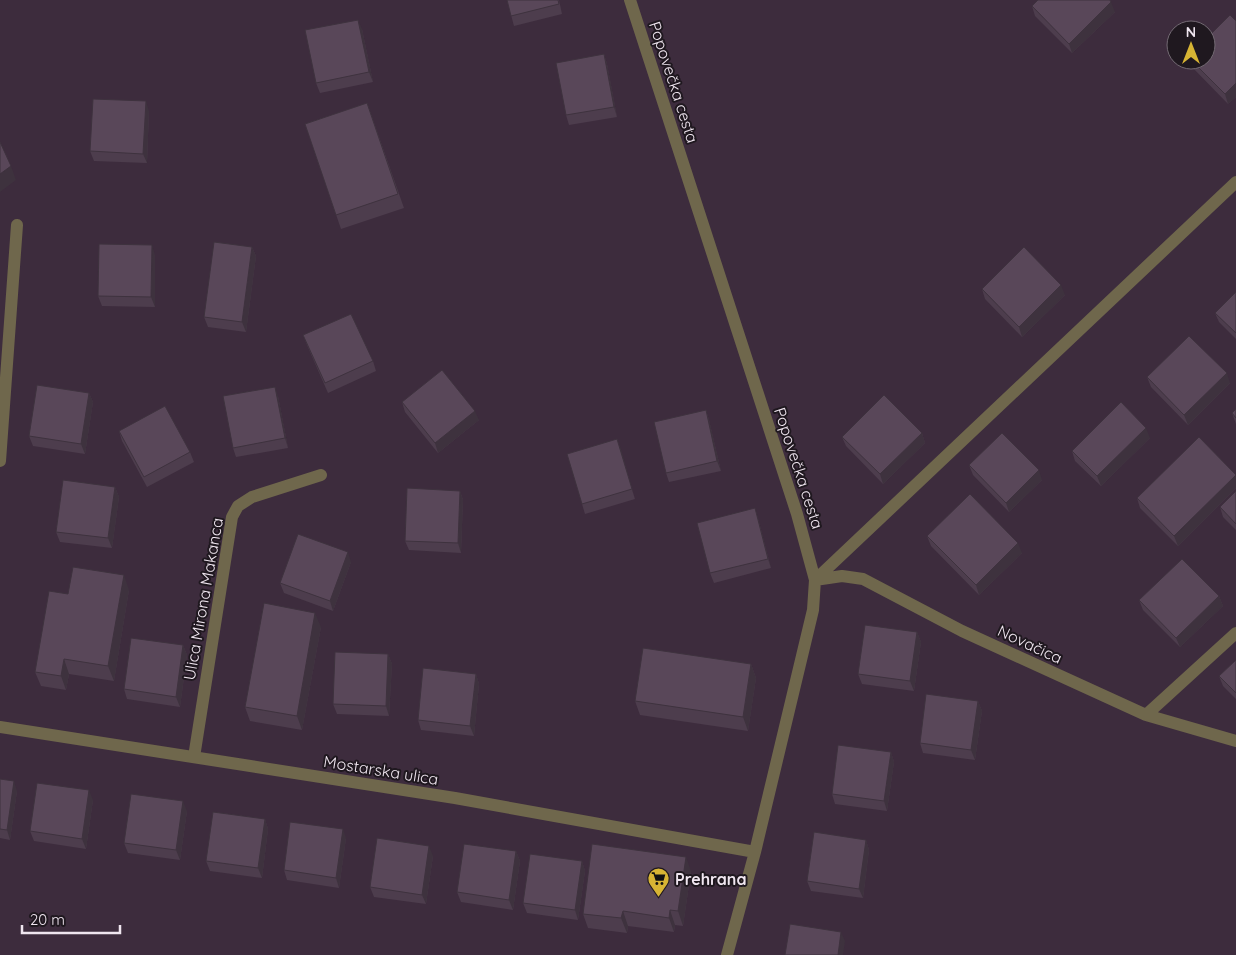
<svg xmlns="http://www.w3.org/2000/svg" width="1236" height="955" font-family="Quicksand,sans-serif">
  <rect width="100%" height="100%" fill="#3d2c3d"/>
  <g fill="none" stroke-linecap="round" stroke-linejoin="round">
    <!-- minor -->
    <path stroke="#6f674c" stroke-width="12" d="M630,0L797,514L815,580L813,610L755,852L727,955
      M0,461L17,225
      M815,580L1236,182
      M815,580L842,576L863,579L962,631L1146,715L1236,741
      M1146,715L1236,633
      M0,727L455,798L755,852
      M194,757L232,517L238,506L252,497L321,475"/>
  </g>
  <!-- wall -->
  <path fill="#4d3d4d" d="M507,0H559L562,14L514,26Z
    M1032,6L1115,12L1072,53L1035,16Z
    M1236,21V97L1228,104L1191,66L1189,60H1206Z
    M362,29L373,82L320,93L316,83Z
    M604,54L607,64L617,117L569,125L566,115Z
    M367,103L404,208L341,229L305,124Z
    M149,111L147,163L94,161L90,151Z
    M252,247L256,256L246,332L208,327L204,317Z
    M155,255V307L102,306L98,296Z
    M982,289L1065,295L1022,337L985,299Z
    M1236,292V339L1219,322L1215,313Z
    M303,335L373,361L376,371L328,393L307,345Z
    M1147,377L1230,383L1188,425L1151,387Z
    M89,393L93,402L85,454L33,446L29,436Z
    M278,396L288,448L236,457L233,448Z
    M402,402L479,420L438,453L405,412Z
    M1236,409V424L1232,413Z
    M706,410L709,420L721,471L669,482L666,473Z
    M119,431L190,452L194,462L147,487L122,441Z
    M922,433L925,443L883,484L846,446L842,437Z
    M1150,438L1101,486L1075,461L1072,451Z
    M617,439L635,499L585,514L582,504Z
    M969,465L1042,480L1009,512L973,475Z
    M1236,475V488L1178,546L1140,508L1137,498Z
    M115,487L119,497L112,548L60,542L56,532Z
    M460,491L463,500L461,553L409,550L405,541Z
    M1236,491V530L1223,517L1220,507Z
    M758,518L771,568L714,583L710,573Z
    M927,536L1022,553L979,595L931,546Z
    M351,562L333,611L284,593L280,583Z
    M129,590L114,681L69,674L66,690L41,686L35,672L68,594Z
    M1219,596L1223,606L1180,647L1143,610L1139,600Z
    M321,627L302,730L250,721L245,707Z
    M917,632L921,642L914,691L862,684L858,674Z
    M183,645L187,655L180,707L127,699L124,689Z
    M388,654L392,664L389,716L337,714L333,704Z
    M1236,660V699L1223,686L1219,676Z
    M751,664L756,678L748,731L640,715L635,701Z
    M476,674L479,684L474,736L421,730L418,720Z
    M978,701L982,711L975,760L923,753L920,743Z
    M891,752L894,762L887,811L835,804L832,794Z
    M0,779L17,791L10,840L0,838Z
    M93,800L86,849L34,841L30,831Z
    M187,811L180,860L128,853L124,843Z
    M265,819L268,829L262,878L210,871L206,861Z
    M346,838L339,888L287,880L284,870Z
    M866,840L869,850L863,898L811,891L807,881Z
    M516,851L520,861L513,910L461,902L457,892Z
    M433,856L426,904L374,897L370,887Z
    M582,861L585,871L578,920L527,913L523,903Z
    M691,871L683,926L675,925L674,932L628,926L627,933L588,928L583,914Z"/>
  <!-- shaded-wall -->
  <path fill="#3e323e" d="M1111,2L1115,12L1072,53L1069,44Z
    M358,20L362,29L373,82L369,72Z
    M604,54L607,64L617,117L614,107Z
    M1236,83V97L1228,104L1225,94Z
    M146,101L149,111L147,163L143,154Z
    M11,166L16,180L0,192V174Z
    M152,245L155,255V307L151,297Z
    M252,247L256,256L246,332L242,322Z
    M1061,285L1065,295L1022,337L1019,327Z
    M1227,373L1230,383L1188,425L1184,415Z
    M275,387L278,396L288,448L285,438Z
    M89,393L93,402L85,454L81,444Z
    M706,410L709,420L721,471L717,461Z
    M475,411L479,420L438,453L435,443Z
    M1146,428L1150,438L1101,486L1097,476Z
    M922,433L925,443L883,484L880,474Z
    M617,439L621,449L635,499Z
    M1039,470L1042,480L1009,512L1006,503Z
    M1236,475V488L1178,546L1174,536Z
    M115,487L119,497L112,548L108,538Z
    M460,491L463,500L461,553L458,543Z
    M755,508L758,518L771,568L768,559Z
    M1018,543L1022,553L979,595L976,585Z
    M348,552L351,562L333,611L330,601Z
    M124,575L129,590L114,681L108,666Z
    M1219,596L1223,606L1180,647L1176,638Z
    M315,613L321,627L302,730L297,716Z
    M917,632L921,642L914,691L910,681Z
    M183,645L187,655L180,707L176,697Z
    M388,654L392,664L389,716L386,706Z
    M64,659L69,674L66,690L61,676Z
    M751,664L756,678L748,731L743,717Z
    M476,674L479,684L474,736L470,726Z
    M978,701L982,711L975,760L971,750Z
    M891,752L894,762L887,811L884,801Z
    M14,781L17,791L10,840L7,830Z
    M89,790L93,800L86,849L82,839Z
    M183,801L187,811L180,860L176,850Z
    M265,819L268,829L262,878L258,868Z
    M343,829L346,838L339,888L336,878Z
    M866,840L869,850L863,898L859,889Z
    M429,846L433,856L426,904L422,895Z
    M516,851L520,861L513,910L509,900Z
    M686,857L691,871L683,926L678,911Z
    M582,861L585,871L578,920L575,910Z
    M670,910L675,925L674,932L669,918Z
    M623,911L628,926L627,933L621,918Z
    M841,932L845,941L843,955H838Z"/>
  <!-- building -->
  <path fill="#594759" stroke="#3e323e" d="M507,0H558L559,4L511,16Z
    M1038,0H1110L1111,2L1069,44L1032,6Z
    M1230,15L1236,21V83L1225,94L1191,60H1206V39Z
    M358,20L369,72L316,83L305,30Z
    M604,54L614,107L566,115L556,63Z
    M93,99L146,101L143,154L90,151Z
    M367,103L398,194L336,215L305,124Z
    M0,142L11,166L0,174Z
    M214,242L252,247L242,322L204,317Z
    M99,244L152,245L151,297L98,296Z
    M1024,247L1061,285L1019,327L982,289Z
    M1236,292V333L1215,313Z
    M351,314L373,361L325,383L303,335Z
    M1189,336L1227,373L1184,415L1147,377Z
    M442,370L475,411L435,443L402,402Z
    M37,385L89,393L81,444L29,436Z
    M275,387L285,438L233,448L223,396Z
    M884,395L922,433L880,474L842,437Z
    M1121,402L1146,428L1097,476L1072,451Z
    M165,406L190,452L144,477L119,431Z
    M1236,409V418L1232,413Z
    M706,410L717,461L666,473L654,422Z
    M1002,433L1039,470L1006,503L969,465Z
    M1199,437L1236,475L1174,536L1137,498Z
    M617,439L632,489L582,504L567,454Z
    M63,480L115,487L108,538L56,532Z
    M407,488L460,491L458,543L405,541Z
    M1236,491V524L1220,507Z
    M970,494L1018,543L976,585L927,536Z
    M755,508L768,559L710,573L697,523Z
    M298,534L348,552L330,601L280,583Z
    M1182,559L1219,596L1176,638L1139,600Z
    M73,567L124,575L108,666L64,659L61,676L35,672L49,591L68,594Z
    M264,603L315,613L297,716L245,707Z
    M865,625L917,632L910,681L858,674Z
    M131,638L183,645L176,697L124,689Z
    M643,648L751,664L743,717L635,701Z
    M335,652L388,654L386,706L333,704Z
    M1236,660V693L1219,676Z
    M423,668L476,674L470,726L418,720Z
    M926,694L978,701L971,750L920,743Z
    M838,745L891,752L884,801L832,794Z
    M0,779L14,781L7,830L0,829Z
    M37,783L89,790L82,839L30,831Z
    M131,794L183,801L176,850L124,843Z
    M213,812L265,819L258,868L206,861Z
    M290,822L343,829L336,878L284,870Z
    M814,832L866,840L859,889L807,881Z
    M377,838L429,846L422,895L370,887Z
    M464,844L516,851L509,900L457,892Z
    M592,844L686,857L678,911L670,910L669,918L623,911L621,918L583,914Z
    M530,854L582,861L575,910L523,903Z
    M790,924L841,932L838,955H785Z"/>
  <!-- icons -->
  <defs>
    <symbol id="supermarket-pin" viewBox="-11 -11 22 30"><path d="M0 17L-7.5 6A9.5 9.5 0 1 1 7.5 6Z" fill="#d7b434" stroke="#1f181f"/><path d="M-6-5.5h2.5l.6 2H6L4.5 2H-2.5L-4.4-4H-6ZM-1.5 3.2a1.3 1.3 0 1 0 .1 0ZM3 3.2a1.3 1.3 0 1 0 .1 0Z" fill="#111"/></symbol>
  </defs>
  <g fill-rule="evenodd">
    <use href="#supermarket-pin" x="646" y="866" width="25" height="34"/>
  </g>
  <g text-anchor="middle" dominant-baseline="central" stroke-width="4" stroke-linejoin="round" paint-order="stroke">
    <!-- street labels -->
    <g font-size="16" fill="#f0e6f0" stroke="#1f181f">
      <text transform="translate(674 82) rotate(72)">Popovečka cesta</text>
      <text transform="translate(799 468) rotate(72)">Popovečka cesta</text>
      <text transform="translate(203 599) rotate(-80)">Ulica Mirona Makanca</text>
      <text transform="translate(1030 644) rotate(25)">Novačica</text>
      <text transform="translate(381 770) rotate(9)">Mostarska ulica</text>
    </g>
    <!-- poi labels -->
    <g font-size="16" font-weight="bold" fill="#f0e6f0" stroke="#1f181f" text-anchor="start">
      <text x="675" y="879">Prehrana</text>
    </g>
  </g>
  <!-- north arrow -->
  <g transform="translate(1191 45)"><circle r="24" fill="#1f181f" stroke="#736a73"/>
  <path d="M0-4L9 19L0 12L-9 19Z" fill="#d7b434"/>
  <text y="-8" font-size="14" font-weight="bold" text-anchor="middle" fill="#f0e6f0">N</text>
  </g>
  <!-- scale -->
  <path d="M22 925v8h98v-8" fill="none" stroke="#f0e6f0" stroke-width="2.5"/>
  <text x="30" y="925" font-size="15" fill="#f0e6f0" stroke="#1f181f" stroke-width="4" paint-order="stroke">20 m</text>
</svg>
